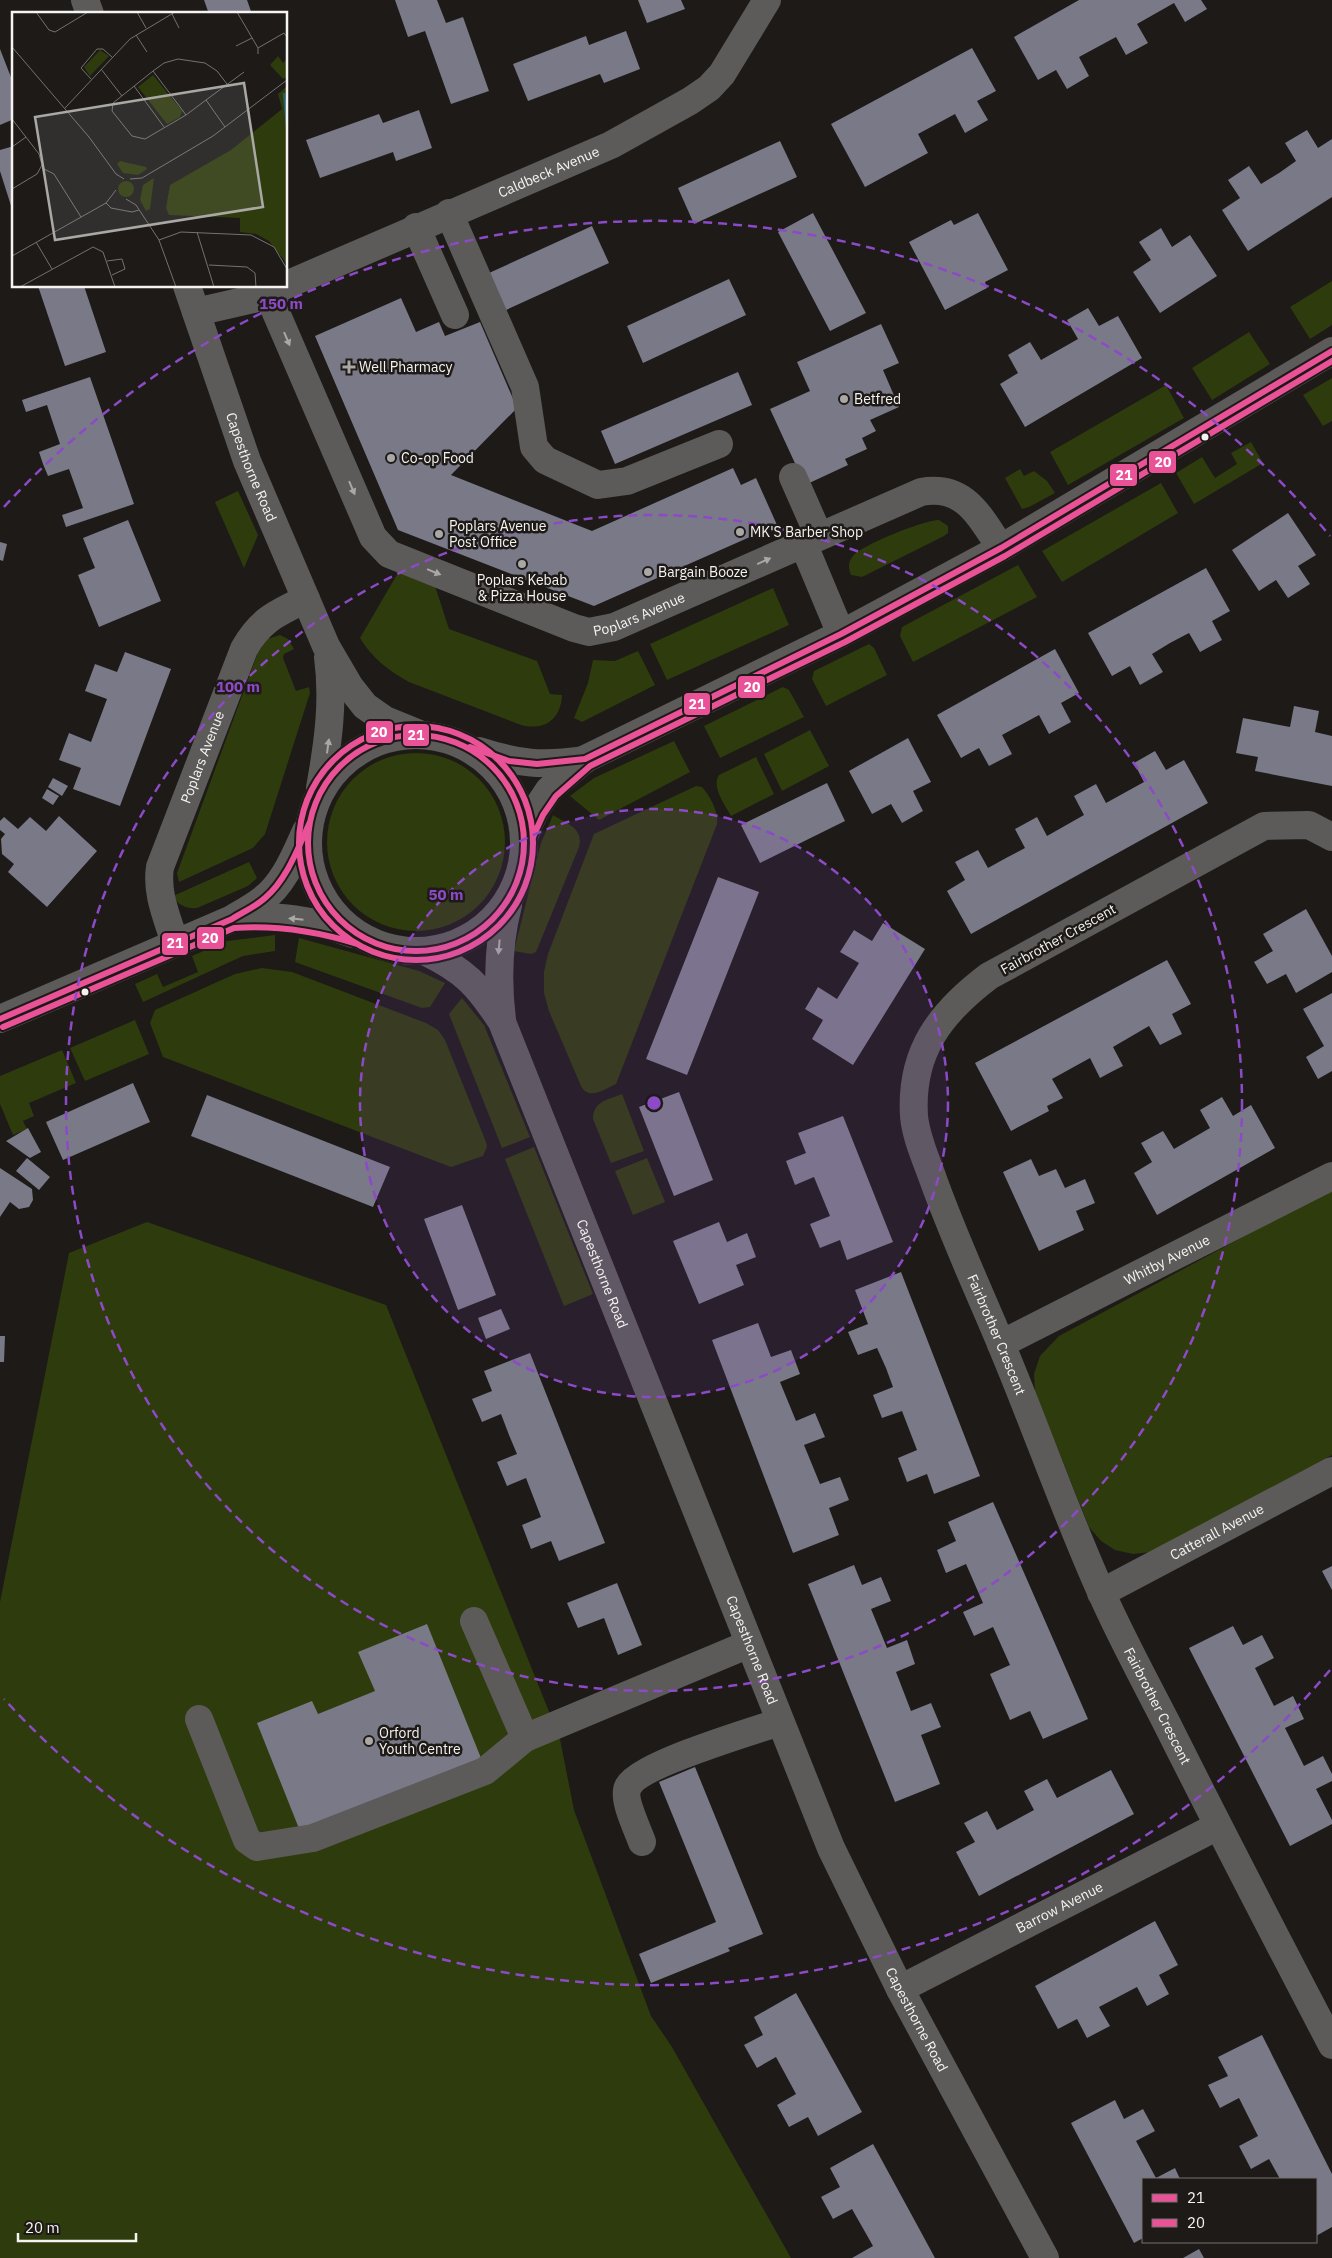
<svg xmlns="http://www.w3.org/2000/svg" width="1332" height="2258" font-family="'IBM Plex Sans',sans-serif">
  <rect width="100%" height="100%" fill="#1d1a18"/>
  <!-- green -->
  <path fill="#2e3b0c" d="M1332,281V325L1310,339L1290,307Z
    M1249,332L1270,364L1212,400L1192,368Z
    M1332,378V421L1323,426L1303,395Z
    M1166,385L1184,418L1068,485L1050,452Z
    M1251,442L1263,463L1194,504L1176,473L1202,457L1215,478L1237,464L1231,453Z
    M1020,469L1024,476L1034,471L1047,481L1055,493L1029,507L1022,509L1005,478Z
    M1161,483L1178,513L1062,582L1042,551Z
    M238,491L258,535L244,568L215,502Z
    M939,520L948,526V533L944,536L862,577L851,575C848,568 848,562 853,556C862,545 924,520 939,520Z
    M1018,565L1037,597L913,662L900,636L902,627Z
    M399,571L435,586L449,629L537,661L550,694L562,695C561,720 544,731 521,725L409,682C390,672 371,657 360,638Z
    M773,588L789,625L667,680L650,644Z
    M280,635L288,639L294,649L284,654L283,658L296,691L309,687L310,693L265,834L253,848L179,882L177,873L257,655L267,639Z
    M869,644L874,648L887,675L826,706L812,679L814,671Z
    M638,651L655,685L582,722L574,718L588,683L593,660L615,661Z
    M783,687L789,690L804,717L720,758L704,726Z
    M810,730L829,766L782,791L764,754Z
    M674,741L690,772L599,820L570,796L594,778Z
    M327 842a89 89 0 1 1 178 0a89 89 0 1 1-178 0Z
    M756,757L774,794L731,816C725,805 711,787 719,775Z
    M696,786L702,787C710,796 719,812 717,824L616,1084C605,1089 589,1101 581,1086L549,1011L544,993V972L548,954L594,834Z
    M553,815C567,824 584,828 579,847L536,952L531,954L514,951L541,843Z
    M249,862L257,878L248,886L197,908C187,909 177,905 173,896Z
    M275,935V951L243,956L143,1002L135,984L157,974L163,987L198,972L192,956L227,941Z
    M299,938L419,971L445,983L430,1007L422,1008L295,962Z
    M262,968L292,972L426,1023L438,1030L445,1040L486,1142L487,1147L483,1156L451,1167L163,1057L150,1023L155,1010L235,974Z
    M462,998L484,1025L530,1137L502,1148L449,1014Z
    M135,1020L149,1054L85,1081L70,1048Z
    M62,1050L76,1083L29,1103L34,1116L23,1121L27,1129L13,1135L0,1104V1076Z
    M622,1094L644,1151L611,1163L593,1119C593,1101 608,1100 622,1094Z
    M534,1147L593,1294L564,1306L505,1159Z
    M647,1158L665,1202L633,1215L615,1171Z
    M1332,1189V1455L1152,1552L1133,1554L1115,1550L1101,1541L1089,1527L1035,1392L1034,1374L1040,1356L1059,1336Z
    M147,1222L386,1305L560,1739L574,1810L651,2016L672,2047L791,2258H0V1602L69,1253Z"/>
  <!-- building -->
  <path fill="#7a7987" d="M204,0H247L252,14H209Z
    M395,0H437L446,23L463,17L489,91L451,104L425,31L408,37Z
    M638,0H681L685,9L647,23Z
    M1079,0H1201L1207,9L1185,22L1174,3L1137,24L1148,43L1126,55L1116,37L1079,57L1089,76L1067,89L1056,70L1038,80L1014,37Z
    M626,31L640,69L604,83L600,74L528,101L513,64L586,36L589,45Z
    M972,48L996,91L977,101L988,120L965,133L955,114L918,134L928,153L865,187L831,124Z
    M0,49L14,85V119L0,125Z
    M419,110L432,148L396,161L393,152L320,178L306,140L379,114L383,123Z
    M1307,130L1318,148L1332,139V197L1248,251L1222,210L1240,198L1228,180L1249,166L1261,184L1279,173L1296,161L1285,143Z
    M780,141L797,177L694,224L678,188Z
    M14,146V212H13L0,171V150Z
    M813,213L866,313L830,331L778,232Z
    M978,213L1008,270L985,282L987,288L945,310L909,242L951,220L954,225Z
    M592,226L609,263L506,310L489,273Z
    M1161,228L1172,247L1190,235L1217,276L1160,313L1133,272L1151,260L1139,242Z
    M729,279L746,315L643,363L627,326Z
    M38,286H84L106,352L65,366Z
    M401,298L416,332L439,322L445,336L480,322L517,408L451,475L592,531L733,468L741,485L756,478L777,525L594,606L398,530L315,336Z
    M1088,308L1099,326L1118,316L1142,358L1025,427L1000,384L1018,373L1008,355L1030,342L1041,360L1078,339L1067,320Z
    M881,324L899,363L883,370L899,407L870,420L876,431L862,438L867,449L845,459L848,465L805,485L770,409L810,391L797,362Z
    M738,372L752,405L615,464L601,431Z
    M90,377L134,504L66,527L62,515L83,508L69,469L48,476L43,464L39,452L60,444L47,405L26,412L22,400Z
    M1288,513L1316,555L1298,566L1310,584L1288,598L1276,580L1259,591L1232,550Z
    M128,520L161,601L99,627L78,575L95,568L83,538Z
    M0,542L7,544L3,561L0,560Z
    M1206,568L1230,611L1212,621L1222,640L1200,652L1189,633L1170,643L1152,654L1163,672L1140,685L1130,666L1112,676L1088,633Z
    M1055,649L1079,693L1061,703L1071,722L1049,734L1039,715L1002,735L1012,754L989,766L979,748L961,758L937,715Z
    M125,652L171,669L120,806L73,789L81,768L59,760L69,733L91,742L107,699L85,691L95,664L117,672Z
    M1294,706L1319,711L1315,732L1332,736V786L1255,771L1258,757L1236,753L1243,718L1290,727Z
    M908,738L931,782L913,791L923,811L902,823L891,804L872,814L849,771Z
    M1155,751L1166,770L1184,760L1208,803L971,934L947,891L965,880L955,862L978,850L988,868L1006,858L1025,848L1015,829L1037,817L1047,836L1084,815L1074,796L1096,784L1106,803L1144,782L1134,763Z
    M53,778L68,786L62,796L48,787Z
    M827,783L845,821L760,863L741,825Z
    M47,789L59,796L53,805L42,798Z
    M59,816L97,851L47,907L8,872L14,864L2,854L1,839L5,834L0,830V821L4,817L18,829L30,817L46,831Z
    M718,877L759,892L687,1075L646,1059Z
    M1306,909L1332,956V972L1296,993L1286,974L1267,984L1254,962L1273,951L1263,934Z
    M883,923L925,949L853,1065L812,1039L823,1020L805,1009L818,987L837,999L859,963L840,952L854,930L872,941Z
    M1167,960L1191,1004L1172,1014L1182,1034L1160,1045L1149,1026L1113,1047L1123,1066L1113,1071L1100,1078L1090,1058L1052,1079L1063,1098L1047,1106L1049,1111L1011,1131L975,1063Z
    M1332,993V1071L1318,1079L1306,1057L1324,1046L1303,1009Z
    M133,1083L150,1122L63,1160L46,1122Z
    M679,1092L713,1180L674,1196L639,1107Z
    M207,1095L390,1167L373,1207L191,1136Z
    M1222,1097L1233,1116L1251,1105L1275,1148L1157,1215L1134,1173L1152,1162L1141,1143L1163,1131L1174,1149L1210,1128L1200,1110Z
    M843,1116L893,1242L847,1260L840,1240L820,1248L810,1224L830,1216L814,1177L795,1185L786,1161L806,1153L798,1133Z
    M28,1128L41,1152L30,1158L6,1141Z
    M27,1158L50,1177L39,1190L16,1171Z
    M1031,1159L1039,1176L1056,1169L1065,1188L1085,1179L1095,1203L1076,1211L1084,1230L1039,1251L1003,1172Z
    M0,1168L32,1189L33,1200L29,1207L19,1209L10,1202L0,1217Z
    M462,1205L496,1295L458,1310L424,1219Z
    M719,1222L727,1242L747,1233L756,1257L736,1265L744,1285L699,1304L673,1241Z
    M901,1272L980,1476L934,1494L927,1474L907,1482L898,1458L917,1450L902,1411L882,1418L873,1395L893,1387L886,1368L877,1348L858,1355L848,1332L868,1324L855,1290Z
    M501,1309L510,1329L486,1339L478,1318Z
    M758,1323L771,1357L791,1350L800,1374L780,1382L796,1421L815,1413L825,1437L804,1445L820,1484L840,1477L849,1500L829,1508L839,1535L793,1553L712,1340Z
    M0,1336H5L4,1362H0Z
    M530,1353L605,1543L559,1561L551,1541L531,1549L522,1525L541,1517L526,1478L507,1486L497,1462L517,1454L509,1435L501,1414L482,1422L472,1399L492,1391L484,1371Z
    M993,1502L1088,1719L1043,1739L1030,1711L1010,1720L990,1674L1010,1665L993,1627L974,1636L963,1612L983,1603L966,1564L946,1573L937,1550L956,1541L948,1522Z
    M854,1565L862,1585L881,1577L891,1601L871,1609L887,1648L907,1640L915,1664L896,1672L911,1711L931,1703L941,1727L921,1735L940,1784L895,1802L808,1584Z
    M1332,1566V1590L1322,1571Z
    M617,1583L642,1645L618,1655L604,1618L578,1628L567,1603Z
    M427,1624L481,1758L300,1831L257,1723L312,1701L318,1714L375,1691L358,1652Z
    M1233,1626L1243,1645L1262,1635L1274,1658L1255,1668L1274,1706L1293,1696L1304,1719L1285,1728L1304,1766L1323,1756L1332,1774V1781L1316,1789L1332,1820V1824L1290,1846L1189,1648Z
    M695,1767L763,1934L728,1948L730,1951L651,1983L639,1954L716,1922L659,1782Z
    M1111,1770L1134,1814L979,1896L956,1852L975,1842L964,1823L987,1811L997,1830L1034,1810L1024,1791L1047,1779L1057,1798Z
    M1155,1921L1178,1965L1159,1975L1169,1994L1147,2006L1137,1987L1099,2007L1110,2026L1087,2038L1077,2019L1058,2029L1035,1986Z
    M796,1993L862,2112L818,2136L808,2117L789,2127L777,2105L796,2094L776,2057L757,2068L744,2045L763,2035L754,2017Z
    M1262,2035L1332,2174V2227L1316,2236V2179H1280L1269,2159L1251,2169L1239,2146L1258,2136L1239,2098L1220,2108L1208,2085L1228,2076L1218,2057Z
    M1115,2100L1124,2119L1143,2109L1155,2131L1136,2141L1156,2178L1175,2168L1180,2179H1143V2238L1134,2243L1071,2123Z
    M873,2144L922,2234L935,2258H852L873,2246L852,2209L833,2219L821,2197L840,2187L830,2168Z
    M1199,2249L1204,2258H1183Z"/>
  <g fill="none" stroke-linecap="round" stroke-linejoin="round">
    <!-- minor -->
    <g stroke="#5c5b59" stroke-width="28">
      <path d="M85,0L90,14"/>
      <path d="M449,213L525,387L534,447L545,460L598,485L627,481L719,444"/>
      <path d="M416,227L455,315"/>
      <path id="s1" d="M286,285L611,145L690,101L709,88L722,74L767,0"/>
      <path id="s2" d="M187,286L247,461L326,646L350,687L365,706L385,720L417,733"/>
      <path id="s3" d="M268,294L373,537L389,554L574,628L589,632L614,627L921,492C965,484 979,516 1001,548"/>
      <path d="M196,312L253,299L284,286"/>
      <path d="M793,477L819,536"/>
      <path d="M803,543L841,634"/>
      <circle cx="416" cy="843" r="108"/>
      <path d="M479,751C519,764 542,766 584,760"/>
      <path d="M320,788C328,743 334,702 328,657"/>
      <path d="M525,834L535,811L549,790L585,759L841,634L1001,548L1332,351"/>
      <path id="s4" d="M1332,837L1309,825L1264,826L989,976C940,1013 910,1052 914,1116C916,1138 926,1159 933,1179C953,1235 978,1289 1001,1344C1036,1427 1065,1512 1102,1594C1121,1637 1144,1679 1166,1722C1220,1830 1276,1938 1332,2045"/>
      <path d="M235,918C281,915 309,919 353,934"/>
      <path id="s5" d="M175,943C167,917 156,894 160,867L244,649C260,620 277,613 306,599"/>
      <path id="s6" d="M426,952C465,971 478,985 502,1022L831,1848L900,1989L1045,2258"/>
      <path d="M0,1019L232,919C242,913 253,907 262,900C284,884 295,855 306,831"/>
      <path d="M502,1020C497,980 498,944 508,905"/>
      <path id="s7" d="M1001,1344L1332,1176"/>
      <path id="s8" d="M1101,1593L1332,1471"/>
      <path d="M474,1621L525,1738L749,1644"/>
      <path d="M199,1719L247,1840L257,1847L313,1838L485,1771L525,1738"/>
      <path d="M642,1842C638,1830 622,1799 628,1787C638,1765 753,1731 780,1722"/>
      <path id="s9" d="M900,1989L1218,1826"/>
    </g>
    <defs>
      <path id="bus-1" d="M308 843a108 108 0 1 1 216 0a108 108 0 1 1-216 0Z
        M470,747L509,761L537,764L585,759L841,634L1001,548L1332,351
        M0,1019L232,919C243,912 255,907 265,898C287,879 298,848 310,822"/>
      <path id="bus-2" d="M299 843a117 117 0 1 1 234 0a117 117 0 1 1-234 0Z
        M533,837L543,815L556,796L590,766L845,642L1005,556L1332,361
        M3,1027L234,928C278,925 316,931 357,944"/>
    </defs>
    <!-- bus-1 casing -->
    <use href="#bus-1" stroke="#1e1a17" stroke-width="10"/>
    <!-- bus-2 casing -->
    <use href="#bus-2" stroke="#1e1a17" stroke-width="10"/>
    <!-- bus-1 -->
    <use href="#bus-1" stroke="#ea5297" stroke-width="6"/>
    <!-- bus-2 -->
    <use href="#bus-2" stroke="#ea5297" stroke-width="6"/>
  </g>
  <!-- one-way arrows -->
  <defs><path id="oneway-solid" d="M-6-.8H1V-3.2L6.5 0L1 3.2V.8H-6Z" transform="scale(1.25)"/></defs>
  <g fill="#a9a8a5">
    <use href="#oneway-solid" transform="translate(287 339) rotate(67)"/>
    <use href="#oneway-solid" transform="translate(352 488) rotate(67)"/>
    <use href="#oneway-solid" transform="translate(764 561) rotate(-24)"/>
    <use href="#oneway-solid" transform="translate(434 572) rotate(22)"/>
    <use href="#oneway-solid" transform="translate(328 746) rotate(-82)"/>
    <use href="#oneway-solid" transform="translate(296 919) rotate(-174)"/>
    <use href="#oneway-solid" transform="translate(499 947) rotate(95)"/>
  </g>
  <!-- distance rings -->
  <circle cx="654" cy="1103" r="294" fill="#8d4ac6" fill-opacity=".12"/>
  <g fill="none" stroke="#8d4ac6" stroke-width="2.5" stroke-dasharray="9 6">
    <circle cx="654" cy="1103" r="294"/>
    <circle cx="654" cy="1103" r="588"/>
    <path d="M1330 1670A882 882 0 0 1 4 1699M4 507A882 882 0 0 1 1330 536"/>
  </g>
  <!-- markers -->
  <g fill="#aaa8a5" stroke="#1e1a17" stroke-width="2">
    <path d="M346.5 359.5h5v5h5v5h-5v5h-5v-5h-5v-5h5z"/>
    <circle cx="844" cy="399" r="5"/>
    <circle cx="391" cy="458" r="5"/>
    <circle cx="740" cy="532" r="5"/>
    <circle cx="439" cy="534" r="5"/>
    <circle cx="522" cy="564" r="5"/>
    <circle cx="648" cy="572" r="5"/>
    <circle cx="369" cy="1741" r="5"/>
  </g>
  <g fill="#f6f4f1" stroke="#1e1a17" stroke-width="2">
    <circle cx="1205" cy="437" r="4.5"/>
    <circle cx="85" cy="992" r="4.5"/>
  </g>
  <g text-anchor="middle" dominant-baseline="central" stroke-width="5" stroke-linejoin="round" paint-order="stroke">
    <!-- street labels -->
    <g font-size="14" fill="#f6f4f1" stroke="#1e1a17">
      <text stroke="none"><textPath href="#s1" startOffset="286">Caldbeck Avenue</textPath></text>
      <text stroke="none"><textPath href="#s2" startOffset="192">Capesthorne Road</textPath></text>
      <text stroke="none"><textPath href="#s3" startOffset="556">Poplars Avenue</textPath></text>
      <text stroke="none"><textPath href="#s5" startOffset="196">Poplars Avenue</textPath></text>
      <text transform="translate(1058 939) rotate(-29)">Fairbrother Crescent</text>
      <text stroke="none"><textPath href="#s7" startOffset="186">Whitby Avenue</textPath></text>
      <text stroke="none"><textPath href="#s6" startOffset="376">Capesthorne Road</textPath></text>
      <text stroke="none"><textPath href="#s4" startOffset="785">Fairbrother Crescent</textPath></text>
      <text stroke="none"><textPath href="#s8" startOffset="131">Catterall Avenue</textPath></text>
      <text stroke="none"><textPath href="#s6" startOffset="781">Capesthorne Road</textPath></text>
      <text stroke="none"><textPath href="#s4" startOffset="1190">Fairbrother Crescent</textPath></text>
      <text stroke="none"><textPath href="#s9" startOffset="179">Barrow Avenue</textPath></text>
      <text stroke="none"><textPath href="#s6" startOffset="1186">Capesthorne Road</textPath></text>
    </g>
    <!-- poi labels -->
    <g font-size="14" fill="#f6f4f1" stroke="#1e1a17" text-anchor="start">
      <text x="359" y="367">Well Pharmacy</text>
      <text x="854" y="399">Betfred</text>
      <text x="401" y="458">Co-op Food</text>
      <text x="449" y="526">Poplars Avenue<tspan x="449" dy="16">Post Office</tspan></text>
      <text x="750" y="532">MK'S Barber Shop</text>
      <text x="658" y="572">Bargain Booze</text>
      <text x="522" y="580" text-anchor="middle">Poplars Kebab<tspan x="522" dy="16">&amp; Pizza House</tspan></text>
      <text x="379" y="1733">Orford<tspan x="379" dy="16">Youth Centre</tspan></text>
    </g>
  </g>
  <!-- overview -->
  <g transform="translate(12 12)">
    <rect width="275" height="275" fill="#1d1a18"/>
    <path d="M88,38L97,44L78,64L72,55ZM266,44L271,51L275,47V65L271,67L258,53ZM141,63L170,99L168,105L155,112L126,75ZM275,74V252L257,229L244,222L228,220V206L157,203L154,196L158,173L219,138L270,97L266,82ZM108,149L134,155L135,157L126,163L111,161L105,152ZM142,166L138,197L134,199L128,188L131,173ZM106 177a8 8 0 1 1 16 0a8 8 0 1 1-16 0Z" fill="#2e3b0c"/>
    <path fill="none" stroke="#255d6e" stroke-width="2.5" d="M272,81L275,115"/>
    <path fill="none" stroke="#74716f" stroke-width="1" d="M24,0L37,18L43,20L76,0M125,0L134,16M225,0L246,36V42M160,2L167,16M124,23L135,40M224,34L240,26M0,35L77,125L104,162L112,167M246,36L272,21L275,25M89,57L110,84M141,59L174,103M79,67L69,56L85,37H91L100,45M215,72L205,59L193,51L166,47L152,51L141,59L101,91L100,99L120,124L133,127L174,103L194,88L232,60M122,74L152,115M194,88L213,115M53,96L118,27L163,0M0,107L27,142L30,153L25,162L0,177M0,135L14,125M30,156L42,162L69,205M118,167L130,166L201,124L275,68M114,187L124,193L147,228L164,275M94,191L99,196L120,200L127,198M185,220L202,275M147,228L169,220L239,223L262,235L275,257M24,230L40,257M0,244L94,191L104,178M95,249L110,247L113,257L100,263M197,253L235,255L243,261L244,275M8,275L81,235L91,240L103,275"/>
    <path fill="#aaa8a5" fill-opacity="0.15" stroke="#aaa8a5" stroke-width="2.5" d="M232,71L251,195L43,228L23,105Z"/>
    <rect width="275" height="275" fill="none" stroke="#f6f4f1" stroke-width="2.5"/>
  </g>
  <circle cx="654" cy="1103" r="8" fill="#8d4ac6" stroke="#1e1a17" stroke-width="2.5"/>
  <g font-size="15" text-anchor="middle" font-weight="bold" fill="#8d4ac6" stroke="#1e1a17" stroke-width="5" stroke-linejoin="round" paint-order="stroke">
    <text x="281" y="309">150 m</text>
    <text x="238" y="692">100 m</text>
    <text x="446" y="900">50 m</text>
  </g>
  <g stroke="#1e1a17" stroke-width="2">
    <rect x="1148" y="450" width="29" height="24" rx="5" fill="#ea5297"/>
    <rect x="1109" y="463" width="29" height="24" rx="5" fill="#ea5297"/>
    <rect x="737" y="675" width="29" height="24" rx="5" fill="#ea5297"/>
    <rect x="683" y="692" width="28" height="24" rx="5" fill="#ea5297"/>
    <rect x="365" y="720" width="29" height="24" rx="5" fill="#ea5297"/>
    <rect x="402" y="723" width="28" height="24" rx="5" fill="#ea5297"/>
    <rect x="196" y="926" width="29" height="24" rx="5" fill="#ea5297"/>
    <rect x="161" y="932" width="28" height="24" rx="5" fill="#ea5297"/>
  </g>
  <g font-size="14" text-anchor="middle" font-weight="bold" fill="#fff">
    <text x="1163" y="467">20</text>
    <text x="1124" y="480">21</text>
    <text x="752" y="692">20</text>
    <text x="697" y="709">21</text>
    <text x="379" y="737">20</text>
    <text x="416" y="740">21</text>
    <text x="210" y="943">20</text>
    <text x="175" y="948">21</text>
  </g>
  <!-- legend -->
  <rect x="1142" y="2178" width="175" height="65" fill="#1e1a17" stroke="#74716e"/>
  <rect x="1152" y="2194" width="25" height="8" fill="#ea5297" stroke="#74716e"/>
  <text x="1187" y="2203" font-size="15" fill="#f6f4f1">21</text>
  <rect x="1152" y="2219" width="25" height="8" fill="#ea5297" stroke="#74716e"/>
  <text x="1187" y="2228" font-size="15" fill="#f6f4f1">20</text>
  <!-- scale -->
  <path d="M18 2233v8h118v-8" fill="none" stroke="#f6f4f1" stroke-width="2.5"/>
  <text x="25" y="2233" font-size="15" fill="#f6f4f1" stroke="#1e1a17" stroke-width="4" paint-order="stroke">20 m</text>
</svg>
